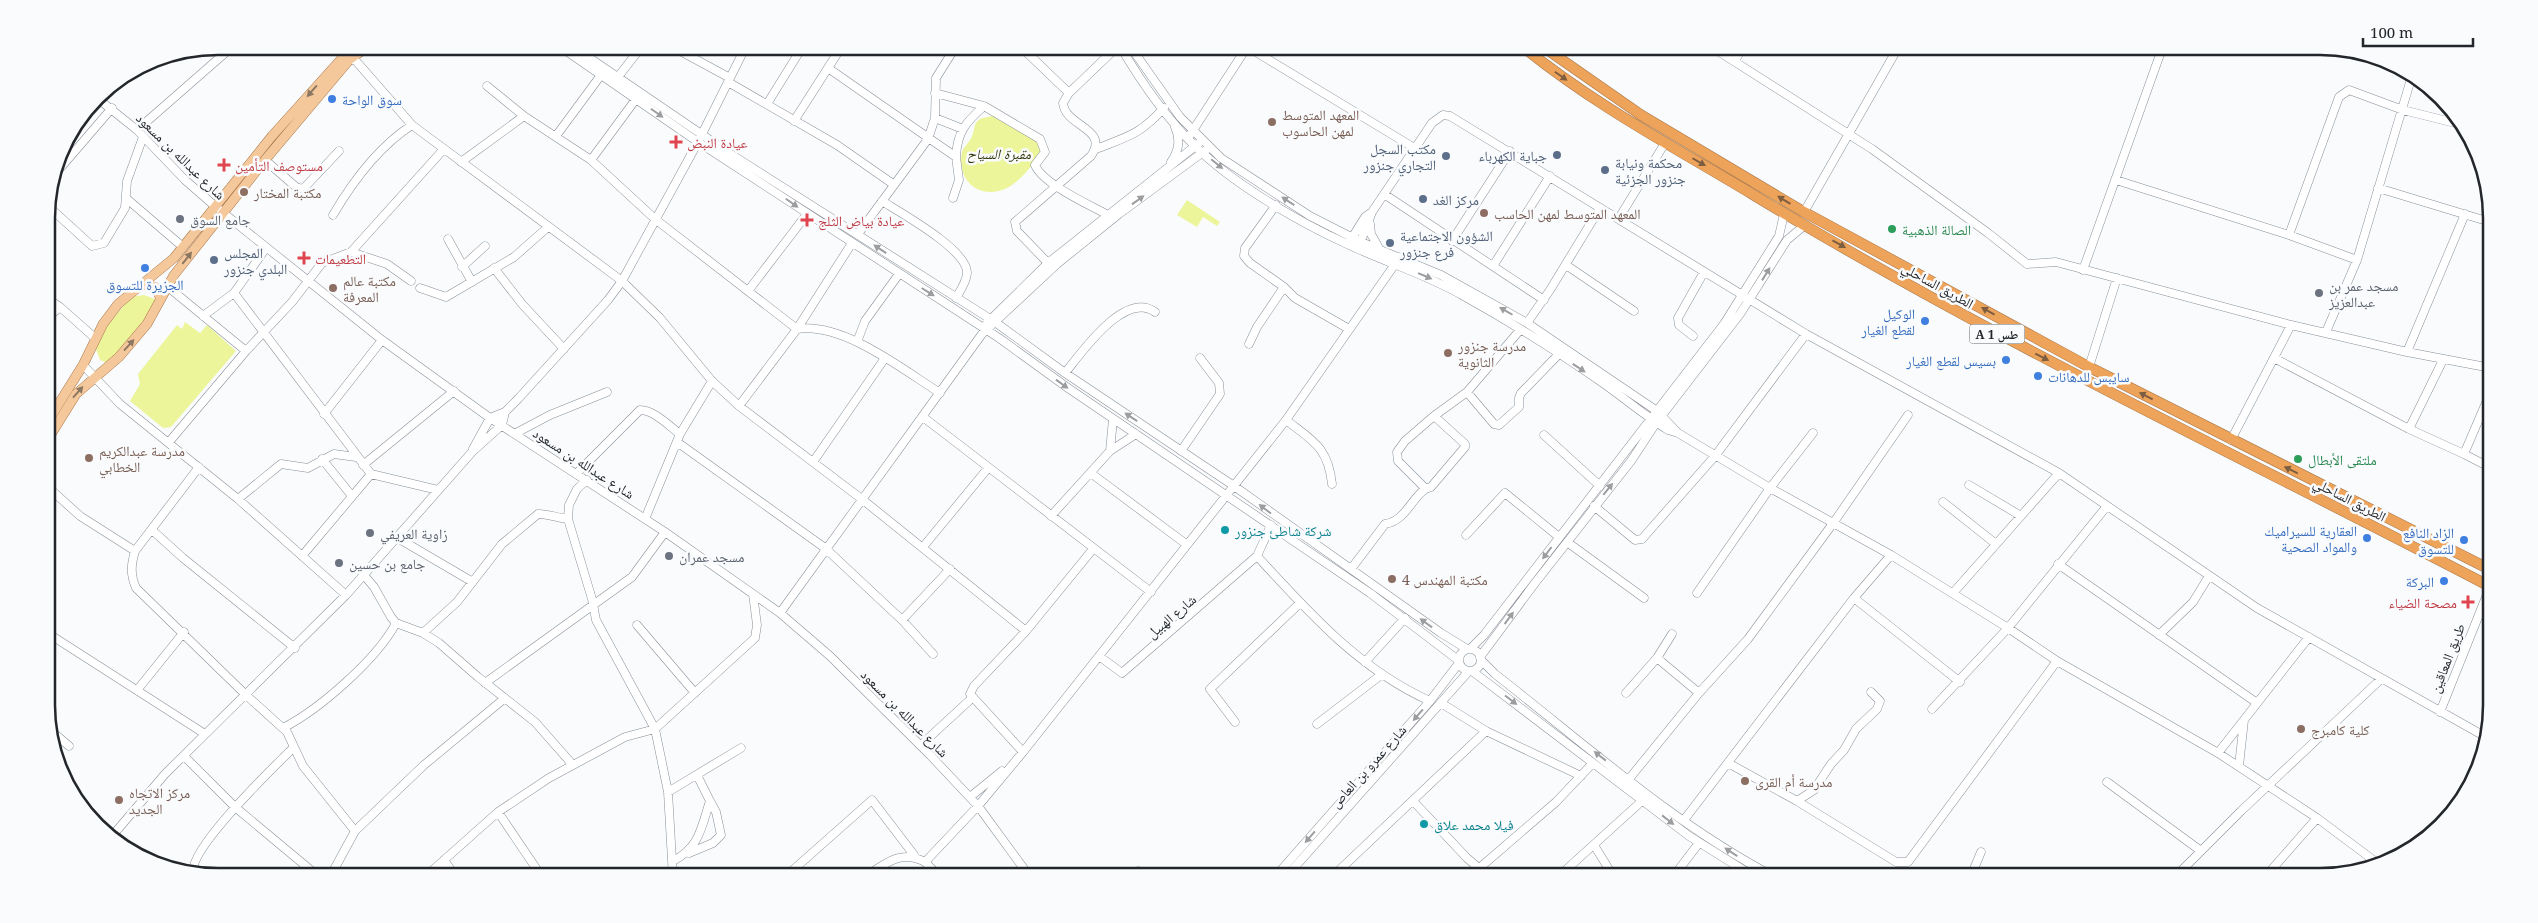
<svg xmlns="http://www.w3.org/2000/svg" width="2538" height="923" font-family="'Noto Serif','Noto Naskh Arabic',serif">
  <rect width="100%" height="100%" fill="#f9fbfd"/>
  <!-- green -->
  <path fill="#edf59a" d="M995,115L1036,137L1046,150C1034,162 1022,180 1007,188C980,201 956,181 962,152C964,146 970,142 972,136C975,130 973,123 980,119C984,117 991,117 995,115Z
    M1187,200L1220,222L1217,226L1203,217L1197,227L1177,215Z
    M144,295L155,299L156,305L133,339L107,363L100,360L96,349L102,332L131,297Z
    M185,322L200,333L207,325L236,351L171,427L163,428L130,401L140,384L138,374L177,325L182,329Z"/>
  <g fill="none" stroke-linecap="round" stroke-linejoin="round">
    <defs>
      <path id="minor" d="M559,46L698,142L999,338L1068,388L1370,593L1458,660
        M572,46L729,153L995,322L1065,373L1234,486L1441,633L1467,649
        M671,46L730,78
        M1020,46L1069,93
        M1120,46C1140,80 1166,118 1195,146C1233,184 1299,222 1347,244C1385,262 1425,274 1462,295C1509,321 1555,350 1600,381C1623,397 1644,415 1668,430L1678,433L1770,488L1891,555L2008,628L2057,661L2218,753L2317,818L2380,865
        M1130,46L1180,117L1221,158L1310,216L1361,242L1441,275L1527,323L1657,411L1678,433
        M1246,46L1416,149
        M1710,46L1872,149L1988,233L2027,264L2056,262L2291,325
        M350,59L356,61L412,125L622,281L660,318L712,381L739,406L863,500L1026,631
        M1735,61L1743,46
        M828,68L956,157L959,180L953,198
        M618,77L642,46
        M728,82L837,145L893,184
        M487,86L524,116L591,160L655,219L797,329C843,322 902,369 940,393
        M935,93L984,106L1040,139L1045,152L1035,165C1043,184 1088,204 1106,214
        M97,98L137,130L185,180L216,207L382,340L490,418L665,532L780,613L830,656L930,755L978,806L1030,877
        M767,104L803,46
        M935,118L963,129
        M794,121L842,46
        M137,130L233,46
        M1190,135L1247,47
        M556,136L601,75
        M1096,149C1129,136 1139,135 1164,108
        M956,157C957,132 966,122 984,106
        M265,160L296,187L303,189L339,151
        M591,160L636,99
        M461,162L524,116
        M1171,162C1179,151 1181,140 1175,127
        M56,173L112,108
        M2116,180L2289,235L2357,260
        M2378,188L2490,222
        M1384,194L1544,300
        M127,199L183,247
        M882,201C901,213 968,250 967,273C967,281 960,291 956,298
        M47,205L92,246L104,243L125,208L127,181L143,137
        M1276,205L1245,248L1244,256L1250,263L1284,287L1295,298L1349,329
        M1804,212L1899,46
        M333,215C353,181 378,147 412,125
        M1619,218L1665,143
        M1370,224L1371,234L1380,250
        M858,234L928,139L935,118L936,78L956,46
        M2289,235L2339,97L2349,90L2403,110L2463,125
        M448,239L472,282
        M1350,241L1365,217L1372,212
        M1452,241L1510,151
        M1358,248L1372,212L1432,123L1443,115L1450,116L1806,334L2059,473L2257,608L2486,737
        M351,252L443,150
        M1048,263L1017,231L1015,222L1091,156C1110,128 1065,127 1063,103L1069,93L1118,46
        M1566,265L1634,311
        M1493,266L1550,176
        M462,267L485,246
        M494,268L522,304L564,349
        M2083,270L2163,46
        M168,287L246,351
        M420,288L446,297L514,257L548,227
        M748,291L807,214
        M234,293L266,248
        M47,298L60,307L47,318
        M60,307L95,338
        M203,316L234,293L371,474L438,490
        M987,323L1048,263L1199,143
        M1527,323L1550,290L1600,208
        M2326,332L2357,260L2411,79
        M1693,336L1679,325L1678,318L1704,272
        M857,342L865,321L899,274
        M1249,344L1257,327L1284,287
        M2407,352L2465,214
        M2274,358L2409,429L2464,454
        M83,365L120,404L238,499L346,595
        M2089,367L2117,278
        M1065,373C1082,352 1125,290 1155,312
        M2491,391L2464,454L2491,468
        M1467,392L1494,424L1499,425L1519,407V398L1521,393L1559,354
        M739,406L797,329L852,243
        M324,414L382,340
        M923,417L1151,592
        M1286,420C1313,441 1328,447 1332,484
        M2409,429L2443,360
        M516,433L550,415L607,392
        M1544,435L1600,486
        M2231,440L2291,325L2407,352L2491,368
        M169,442L246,351L292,302L322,263L351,252L387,264L411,281
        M677,442L825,548L902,620L933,654
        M473,449L490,418L505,412L518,399L608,300L622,281L698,142L746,46
        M1110,451L1113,419
        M1181,451L1220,394L1219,383L1200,358
        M322,459L352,496
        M813,462L885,358
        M363,465L454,391
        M199,467L135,551C131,565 130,574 136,588L246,695L287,732L303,766L355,831
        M576,474L640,410C654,410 669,426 680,434
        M1092,474L1186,544
        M587,480L577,489L569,505L568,519L592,599L596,620L655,729L668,792L673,877
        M1969,485L2021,516
        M48,487L80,516L135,551
        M1425,488L1398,461L1397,452L1405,441L1434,416L1467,392L1520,330
        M238,499L281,464L308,468L334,454L356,457
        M1943,502L1996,544
        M1594,506L1635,540L1642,539L1715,456L1806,334
        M1051,516L1110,451L1136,434
        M645,519L680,434L712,381
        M1271,525L1257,556C1308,612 1360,670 1430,701
        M152,530L183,558L295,648
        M1466,535L1505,493L1559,537
        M396,537L471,581
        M1567,542L1644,598
        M923,547L988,468
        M302,556L371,474
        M2058,564L2257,703
        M2484,566L2491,549
        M1351,569L1385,524C1408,521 1414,490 1431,487L1465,447V444L1434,416
        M363,574L374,587L391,617L396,623L423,633L439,643L478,677L535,722L572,764
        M1697,593L1770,488L1813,433
        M1953,593L2059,473
        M1854,598L1960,682
        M780,613L982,334L1057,264L1119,214L1206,150
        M902,620L950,569
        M637,625L695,693
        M423,633L457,602L502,544L538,514C544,513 559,518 568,519
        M49,634L205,734
        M2159,635L2193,602L2209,576
        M1459 660a11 11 0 1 1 22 0a11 11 0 1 1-22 0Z
        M1470,649L1484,635L1724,324L1779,236L1784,214
        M1099,656L1122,673L1257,556
        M1480,657L1535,583L1631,461L1656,423L1740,314L1787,240L1805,225
        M1657,658L1699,693
        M1481,660L1495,674C1585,744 1672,823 1773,876
        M1365,662L1405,618
        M1472,671L1689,836L1753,876
        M485,683L632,577L665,532
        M138,689L184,632
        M1626,693L1657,658L1672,634
        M1441,703L1486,731L1581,776
        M1932,709L2008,628L2107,506
        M2440,712L2490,587
        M1235,722L1210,689L1300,603
        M1317,724L1381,675
        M283,728C320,709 377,659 396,623
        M49,729L69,746
        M921,745L972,698
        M1023,752L970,694L974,686L1026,631L1093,549
        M2218,753L2309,637
        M184,756L235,807L319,877
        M1728,763L1797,801L1896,862H1908L2057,661
        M2239,766L2244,720
        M1629,779L1699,693L1748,639L1834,522L1908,415
        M2107,782L2201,851
        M668,792L741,748
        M970,797L1002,771
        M1413,801L1467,858L1489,877
        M1797,801L1814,790L1831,764L1844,750L1856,729L1877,709L1880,701L1871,692
        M498,812L542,877
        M1684,820L1854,598L1891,555
        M113,835L165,774L346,595L472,452L502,425L505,412
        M1594,845L1610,871V877
        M689,853L713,843L721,835L716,812L710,801
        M444,860L456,877
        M673,861C700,847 701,828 710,801L697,775
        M193,873C189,848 275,766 294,747
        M1971,876L1981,852
        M2176,876L2241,811L2381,679
        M2266,876L2317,818
        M330,877L355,831L424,765L505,698
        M425,877L498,812L549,778L625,737L655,729L755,638L757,625L753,594
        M785,877L872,800L914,855
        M865,877C886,863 902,849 925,862
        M940,877L925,862L978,806L1023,752L1286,420L1400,257
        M1128,877L1138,871L1144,877
        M1275,877L1430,701L1459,663
        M1286,877L1468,672
        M1332,877L1486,731
        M1469,877L1556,802L1593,763
        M1558,877L1643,800
        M1673,877L1699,843"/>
      <path id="major" d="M333,46L349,58
        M142,284L155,287L161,299
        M48,421L83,365L103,324L118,304L174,258L272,136L353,46
        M48,439L76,394L119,357L147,324L174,275L265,160L350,59L369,46"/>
      <path id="highway" d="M1522,46C1593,104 1674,147 1752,194C1991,339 2244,458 2491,587
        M1542,46L1641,115L1804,212L2089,367L2491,570"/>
    </defs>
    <!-- minor casing -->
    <use href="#minor" stroke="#899099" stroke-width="9"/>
    <!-- major casing -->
    <use href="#major" stroke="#a77749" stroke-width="10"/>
    <!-- highway casing -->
    <use href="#highway" stroke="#a77749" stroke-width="11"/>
    <!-- minor -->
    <use href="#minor" stroke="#fff" stroke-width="8"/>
    <!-- major -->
    <use href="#major" stroke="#f5c89c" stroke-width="9"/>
    <!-- highway -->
    <use href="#highway" stroke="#eea35a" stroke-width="10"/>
  </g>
  <!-- one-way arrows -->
  <defs><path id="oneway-solid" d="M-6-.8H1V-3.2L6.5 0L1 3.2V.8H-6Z" transform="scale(1.25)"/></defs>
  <g fill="#7e5e40">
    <use href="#oneway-solid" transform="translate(1561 76) rotate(35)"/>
    <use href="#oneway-solid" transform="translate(1699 162) rotate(30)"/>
    <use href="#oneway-solid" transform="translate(1784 200) rotate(-149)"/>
    <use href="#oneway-solid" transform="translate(1839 244) rotate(29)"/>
    <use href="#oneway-solid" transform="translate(1988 311) rotate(-151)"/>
    <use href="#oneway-solid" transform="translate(2042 357) rotate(27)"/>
    <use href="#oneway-solid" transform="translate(2146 396) rotate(-153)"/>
    <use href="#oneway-solid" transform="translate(2291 470) rotate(-154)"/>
  </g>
  <g fill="#8c7763">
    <use href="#oneway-solid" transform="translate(312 91) rotate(131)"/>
    <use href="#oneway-solid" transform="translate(187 258) rotate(-52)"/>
    <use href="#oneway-solid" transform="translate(129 345) rotate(-48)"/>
    <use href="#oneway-solid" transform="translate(78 392) rotate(-48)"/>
  </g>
  <g fill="#9c9d9f">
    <use href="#oneway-solid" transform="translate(657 113) rotate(35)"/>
    <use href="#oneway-solid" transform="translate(1217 164) rotate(39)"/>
    <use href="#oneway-solid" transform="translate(1138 200) rotate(-36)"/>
    <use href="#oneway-solid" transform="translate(1288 201) rotate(-147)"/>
    <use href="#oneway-solid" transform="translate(792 203) rotate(35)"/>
    <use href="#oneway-solid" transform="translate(880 249) rotate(-147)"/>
    <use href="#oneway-solid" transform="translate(1766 274) rotate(-58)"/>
    <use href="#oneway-solid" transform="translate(1425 276) rotate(23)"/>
    <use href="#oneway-solid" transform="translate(928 292) rotate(32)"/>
    <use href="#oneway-solid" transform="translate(1506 311) rotate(-150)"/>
    <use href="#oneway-solid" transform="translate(1579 368) rotate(33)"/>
    <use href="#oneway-solid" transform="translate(1062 384) rotate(36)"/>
    <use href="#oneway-solid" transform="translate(1131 417) rotate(-146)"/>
    <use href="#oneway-solid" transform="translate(1608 489) rotate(-51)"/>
    <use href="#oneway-solid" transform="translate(1265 509) rotate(-143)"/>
    <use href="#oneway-solid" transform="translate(1547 553) rotate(127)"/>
    <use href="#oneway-solid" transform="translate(1509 618) rotate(-54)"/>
    <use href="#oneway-solid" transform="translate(1426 623) rotate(-144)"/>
    <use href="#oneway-solid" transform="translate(1511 700) rotate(37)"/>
    <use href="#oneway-solid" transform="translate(1418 715) rotate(131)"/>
    <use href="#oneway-solid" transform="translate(1600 756) rotate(-142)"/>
    <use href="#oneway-solid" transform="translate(1668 820) rotate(38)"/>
    <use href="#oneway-solid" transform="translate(1310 837) rotate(131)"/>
    <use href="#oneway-solid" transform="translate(1731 852) rotate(-147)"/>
  </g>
  <!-- markers -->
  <g fill="#3f7fe0" stroke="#f9fbfd" stroke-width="2">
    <circle cx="332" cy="99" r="5"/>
    <circle cx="145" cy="268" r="5"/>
    <circle cx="1925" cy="321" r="5"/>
    <circle cx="2006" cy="360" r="5"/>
    <circle cx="2038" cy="376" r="5"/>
    <circle cx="2367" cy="538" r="5"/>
    <circle cx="2464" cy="540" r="5"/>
    <circle cx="2444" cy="581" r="5"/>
  </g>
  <g fill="#8d6e63" stroke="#f9fbfd" stroke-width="2">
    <circle cx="1272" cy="122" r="5"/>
    <circle cx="244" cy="192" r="5"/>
    <circle cx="1484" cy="213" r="5"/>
    <circle cx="333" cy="288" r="5"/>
    <circle cx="1448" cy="353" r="5"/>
    <circle cx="89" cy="458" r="5"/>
    <circle cx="1392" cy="579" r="5"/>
    <circle cx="2301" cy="729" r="5"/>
    <circle cx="1745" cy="781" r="5"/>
    <circle cx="119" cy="800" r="5"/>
  </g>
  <g fill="#e0444e" stroke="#f9fbfd" stroke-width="2">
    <path d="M673.5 134.5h5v5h5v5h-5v5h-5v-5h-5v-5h5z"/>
    <path d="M221.5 157.5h5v5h5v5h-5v5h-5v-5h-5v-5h5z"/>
    <path d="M804.5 212.5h5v5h5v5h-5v5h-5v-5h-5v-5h5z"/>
    <path d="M301.5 250.5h5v5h5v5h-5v5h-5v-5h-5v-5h5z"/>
    <path d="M2465.5 594.5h5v5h5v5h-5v5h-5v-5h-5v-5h5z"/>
  </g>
  <g fill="#5c6f8a" stroke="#f9fbfd" stroke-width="2">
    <circle cx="1557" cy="155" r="5"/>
    <circle cx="1446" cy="156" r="5"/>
    <circle cx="1605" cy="170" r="5"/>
    <circle cx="1423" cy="199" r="5"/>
    <circle cx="1390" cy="243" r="5"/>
    <circle cx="214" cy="260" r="5"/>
  </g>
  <g fill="#6b7280" stroke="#f9fbfd" stroke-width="2">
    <circle cx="180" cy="219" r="5"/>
    <circle cx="2319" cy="293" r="5"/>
    <circle cx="370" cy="533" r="5"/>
    <circle cx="669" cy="556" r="5"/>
    <circle cx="339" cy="563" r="5"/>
  </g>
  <g fill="#2e9e5b" stroke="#f9fbfd" stroke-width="2">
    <circle cx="1892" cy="229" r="5"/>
    <circle cx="2298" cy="459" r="5"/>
  </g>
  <g fill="#0f9aa8" stroke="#f9fbfd" stroke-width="2">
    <circle cx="1225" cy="530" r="5"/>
    <circle cx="1424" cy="824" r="5"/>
  </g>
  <g text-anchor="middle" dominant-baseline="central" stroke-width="5" stroke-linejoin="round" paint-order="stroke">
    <!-- shield labels -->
    <rect fill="#f9fbfd" stroke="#636669" stroke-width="1" x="1969.5" y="324.5" width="55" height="19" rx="4"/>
    <g font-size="12" font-weight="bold" fill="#23262a">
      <text x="1997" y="334">A 1 طس</text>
    </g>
    <!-- shop labels -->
    <g font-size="14" fill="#366cbe" stroke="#f9fbfd" text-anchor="end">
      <text x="342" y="99" text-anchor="start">سوق الواحة</text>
      <text x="145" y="284" text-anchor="middle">الجزيرة للتسوق</text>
      <text x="1915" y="313">الوكيل<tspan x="1915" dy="16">لقطع الغيار</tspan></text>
      <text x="1996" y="360">بسيس لقطع الغيار</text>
      <text x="2048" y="376" text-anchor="start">سايبس للدهانات</text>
      <text x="2357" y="530">العقارية للسيراميك<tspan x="2357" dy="16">والمواد الصحية</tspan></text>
      <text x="2454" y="532">الزاد النافع<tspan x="2454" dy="16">للتسوق</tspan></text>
      <text x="2434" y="581">البركة</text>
    </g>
    <!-- education labels -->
    <g font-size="14" fill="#785e54" stroke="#f9fbfd" text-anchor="start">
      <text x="1282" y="114">المعهد المتوسط<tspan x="1282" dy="16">لمهن الحاسوب</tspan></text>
      <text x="254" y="192">مكتبة المختار</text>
      <text x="1494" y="213">المعهد المتوسط لمهن الحاسب</text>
      <text x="343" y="280">مكتبة عالم<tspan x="343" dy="16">المعرفة</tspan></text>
      <text x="1458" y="345">مدرسة جنزور<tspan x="1458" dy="16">الثانوية</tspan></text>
      <text x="99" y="450">مدرسة عبدالكريم<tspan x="99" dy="16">الخطابي</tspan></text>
      <text x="1402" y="579">مكتبة المهندس 4</text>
      <text x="2311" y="729">كلية كامبرج</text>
      <text x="1755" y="781">مدرسة أم القرى</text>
      <text x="129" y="792">مركز الاتجاه<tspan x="129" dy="16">الجديد</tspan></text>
    </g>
    <!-- health labels -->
    <g font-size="14" fill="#be3a42" stroke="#f9fbfd" text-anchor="start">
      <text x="687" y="142">عيادة النبض</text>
      <text x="235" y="165">مستوصف التأمين</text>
      <text x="818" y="220">عيادة بياض الثلج</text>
      <text x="315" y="258">التطعيمات</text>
      <text x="2457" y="602" text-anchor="end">مصحة الضياء</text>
    </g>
    <!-- service labels -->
    <g font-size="14" fill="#4e5e75" stroke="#f9fbfd" text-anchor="start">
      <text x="1436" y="148" text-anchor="end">مكتب السجل<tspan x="1436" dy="16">التجاري جنزور</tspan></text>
      <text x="1547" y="155" text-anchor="end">جباية الكهرباء</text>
      <text x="1615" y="162">محكمة ونيابة<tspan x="1615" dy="16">جنزور الجزئية</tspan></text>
      <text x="1433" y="199">مركز الغد</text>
      <text x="1400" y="235">الشؤون الاجتماعية<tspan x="1400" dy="16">فرع جنزور</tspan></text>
      <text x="224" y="252">المجلس<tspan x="224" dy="16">البلدي جنزور</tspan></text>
    </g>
    <!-- park labels -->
    <g font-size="14" font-style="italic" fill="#31330a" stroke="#f9fbfd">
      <text x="999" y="153">مقبرة السياح</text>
    </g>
    <!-- street labels -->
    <g font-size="14" fill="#23262a" stroke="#f9fbfd">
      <text transform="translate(181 156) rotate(44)">شارع عبدالله بن مسعود</text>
      <text transform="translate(1938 285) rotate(29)">الطريق الساحلي</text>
      <text transform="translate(584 463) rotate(33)">شارع عبدالله بن مسعود</text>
      <text transform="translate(2350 499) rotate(27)">الطريق الساحلي</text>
      <text transform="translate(1171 616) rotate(-40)">شارع الهبيل</text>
      <text transform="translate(2447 658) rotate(-69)">طريق المعاقين</text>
      <text transform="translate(905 713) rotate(45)">شارع عبدالله بن مسعود</text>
      <text transform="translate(1368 766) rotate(-48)">شارع عمرو بن العاص</text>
    </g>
    <!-- worship labels -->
    <g font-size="14" fill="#5b616d" stroke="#f9fbfd" text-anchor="start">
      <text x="190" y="219">جامع السوق</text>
      <text x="2329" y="285">مسجد عمر بن<tspan x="2329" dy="16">عبدالعزيز</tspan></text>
      <text x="380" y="533">زاوية العريفي</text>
      <text x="679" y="556">مسجد عمران</text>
      <text x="349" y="563">جامع بن حسين</text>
    </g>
    <!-- leisure labels -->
    <g font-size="14" fill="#27864d" stroke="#f9fbfd" text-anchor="start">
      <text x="1902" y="229">الصالة الذهبية</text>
      <text x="2308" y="459">ملتقى الأبطال</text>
    </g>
    <!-- culture labels -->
    <g font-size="14" fill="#0d838f" stroke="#f9fbfd" text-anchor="start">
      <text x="1235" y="530">شركة شاطئ جنزور</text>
      <text x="1434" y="824">فيلا محمد علاق</text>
    </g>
  </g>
  <!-- crop -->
  <path d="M0 0H2538V923H0ZM218 55H2320A163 163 0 0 1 2483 218V705A163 163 0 0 1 2320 868H218A163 163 0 0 1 55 705V218A163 163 0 0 1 218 55Z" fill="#f9fbfd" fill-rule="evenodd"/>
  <path fill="none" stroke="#23262a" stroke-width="2.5" d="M218 55H2320A163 163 0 0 1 2483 218V705A163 163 0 0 1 2320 868H218A163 163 0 0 1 55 705V218A163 163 0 0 1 218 55Z"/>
  <!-- scale -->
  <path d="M2363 38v8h110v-8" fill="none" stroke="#23262a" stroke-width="2.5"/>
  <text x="2370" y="38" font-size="15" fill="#23262a" stroke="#f9fbfd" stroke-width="4" paint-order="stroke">100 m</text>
</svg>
